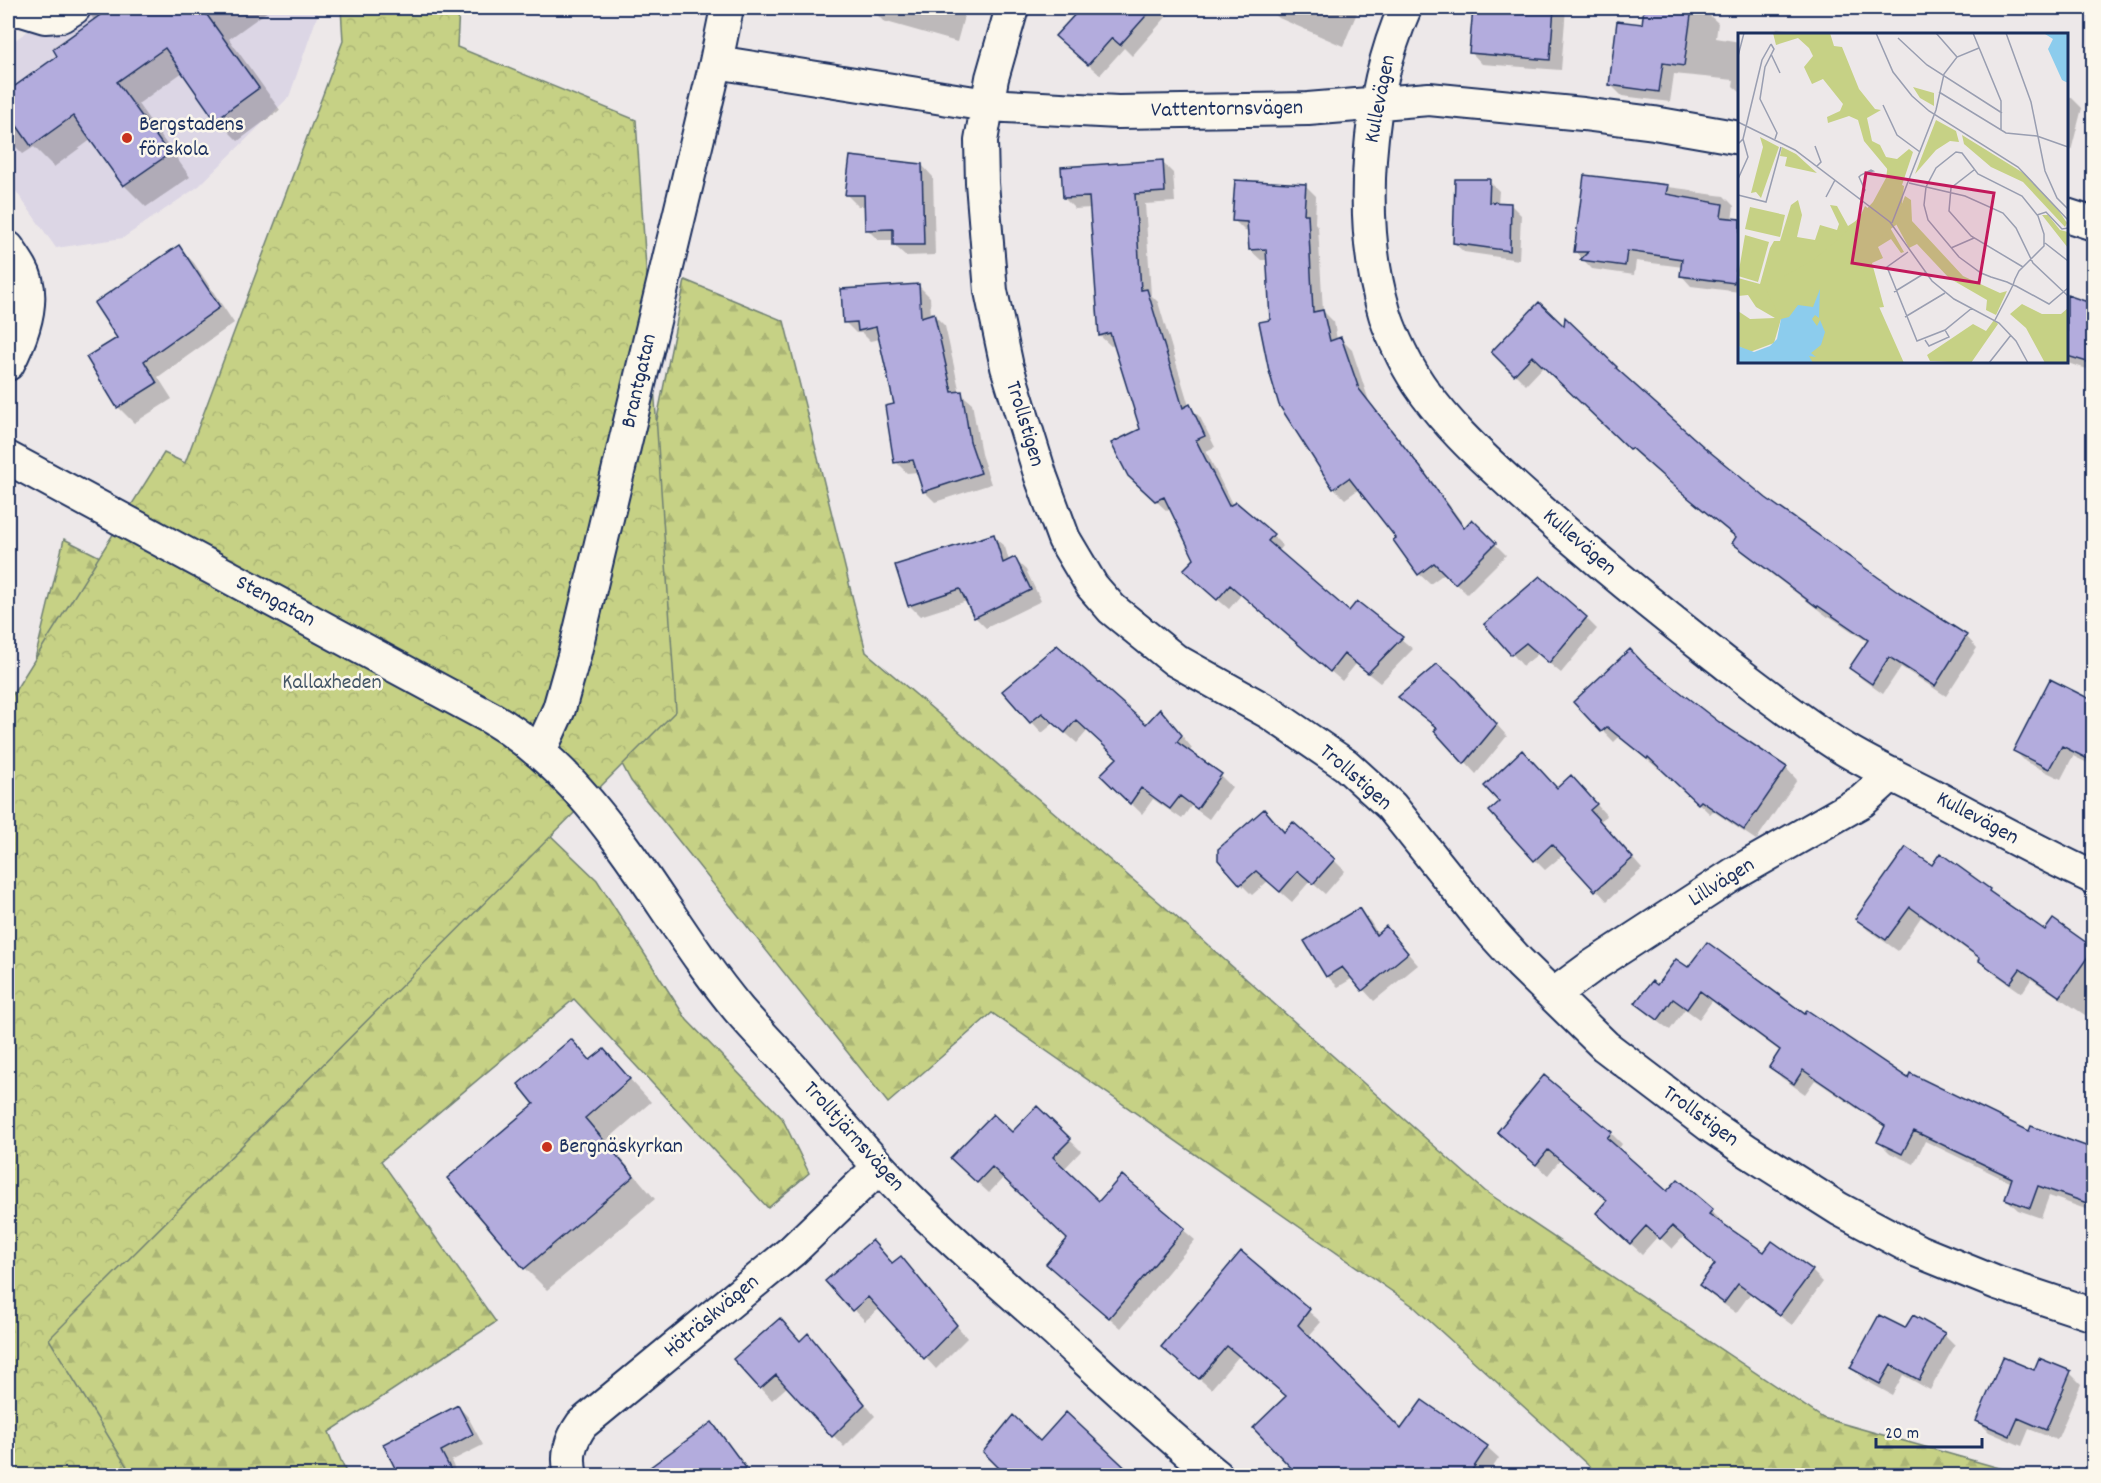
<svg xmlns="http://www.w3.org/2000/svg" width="2101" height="1483" font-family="Dekko,sans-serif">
  <defs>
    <pattern id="forest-firs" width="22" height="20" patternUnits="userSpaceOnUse" patternTransform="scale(1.5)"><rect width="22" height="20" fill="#c6d185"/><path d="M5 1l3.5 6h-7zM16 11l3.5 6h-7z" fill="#aab475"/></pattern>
    <pattern id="park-crowns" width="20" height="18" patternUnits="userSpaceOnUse" patternTransform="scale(1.5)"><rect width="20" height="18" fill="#c6d185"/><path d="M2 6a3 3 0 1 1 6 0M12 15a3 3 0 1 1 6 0" fill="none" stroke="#aab475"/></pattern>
  </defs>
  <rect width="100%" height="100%" fill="#ede8e9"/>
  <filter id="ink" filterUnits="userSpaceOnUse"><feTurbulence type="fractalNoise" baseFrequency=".0167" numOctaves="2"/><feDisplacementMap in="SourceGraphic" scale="12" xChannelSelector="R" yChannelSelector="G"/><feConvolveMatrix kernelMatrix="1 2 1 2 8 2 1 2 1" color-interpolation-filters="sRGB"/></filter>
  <g filter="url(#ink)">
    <!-- built -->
    <path fill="#dcd6e5" d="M61,8H320L289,97L199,186L123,238L56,248L8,180V45Z"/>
    <!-- forest -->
    <path fill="url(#forest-firs)" stroke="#708072" stroke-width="1.5" d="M685,280L784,321L866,652L1173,914L1485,1191L1823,1418L2024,1475H1599L1413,1306L992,1013L888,1103L631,781L597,717Z
      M64,539L158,586L479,767L597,880L687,1020L782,1118L809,1173L768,1208L574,999L381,1161L496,1322L329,1432L347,1475H8V765L10,762Z"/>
    <!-- park -->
    <path fill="url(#park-crowns)" stroke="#708072" stroke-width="1.5" d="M341,8H459L457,47L636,120L676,711L49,1339L132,1475H8V702L164,453L185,463L343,41Z"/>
    <!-- shadow -->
    <path fill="#0003" d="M89,8H266L268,11L229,39L280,110L238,141L216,119L183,72L138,104L190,177L146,207L124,185L92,139L54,167L34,147L23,154L8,139V93L59,56L53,47L94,20L91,16L93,11Z
      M872,8H965L966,9L957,42L883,21L872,9Z
      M1079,8H1174L1132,56L1124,48L1100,75L1068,47L1081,10Z
      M1268,8H1359L1343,46L1279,18Z
      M1501,8H1566L1561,70L1482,64L1471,52L1500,15Z
      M1646,8H1670L1706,12L1718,23L1716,38L1740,42V92L1733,86L1734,80L1674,74L1670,102L1622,96L1610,84L1643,26Z
      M1777,28L1812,34H1776Z
      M2066,96L2071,97L2082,108L2071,151L2066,150Z
      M1162,162L1173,173L1175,202L1145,204L1151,295L1158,302L1189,406L1200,417L1215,447L1206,451L1233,506L1273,536L1283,546L1278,552L1349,613L1358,603L1413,649L1380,683L1356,664L1342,681L1241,595L1229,609L1196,581V559L1171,509L1167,511L1141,487L1142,430L1116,345L1111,346L1100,336L1091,208L1075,209L1064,198Z
      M922,165L933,177L935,255L906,256L894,245V240H878L867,229L866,206H858L847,195Z
      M1585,176L1691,190L1693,192L1724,196L1734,206L1732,220L1740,221V292L1691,286L1682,276L1683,267L1636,261L1634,275L1592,269L1575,251Z
      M1489,181L1499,191L1498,204L1511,205L1521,215L1519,260L1464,252L1454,243Z
      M1305,185L1316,196L1315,223L1318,227L1323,311L1334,322L1337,340L1341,339L1352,350L1369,401L1431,480L1466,528L1472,521L1506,555L1467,594L1445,573L1430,584L1419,574L1398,539L1359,489L1345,499L1334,488L1272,321L1268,260H1261L1250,250L1249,232L1245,231L1234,220Z
      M179,247L194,263L234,323L158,377L172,399L134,423L118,407L88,357L119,339Z
      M919,286L930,297L931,316L934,315L945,326L960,393L972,403L981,454L991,484L935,502L924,491L918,472L907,473L896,462L895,406L880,339L870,341L862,333H856L845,322Z
      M2066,297L2094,305V371L2064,362H2066Z
      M1565,329L1616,368L1703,448L1765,499L1898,593L1966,636L1977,648L1946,696L1901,667L1883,694L1862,679L1851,668L1868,642L1829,616L1828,617L1745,554L1734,543L1737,539L1643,458L1642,459L1544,366L1526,385L1493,352Z
      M993,536L1005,547L1009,561L1014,559L1026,570L1041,601L986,628L975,617L967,601L920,616L909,605Z
      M1586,618L1597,629L1561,673L1538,654L1523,666L1486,624Z
      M1645,667L1719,723L1786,768L1797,780L1756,840L1713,811L1710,814L1660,767L1659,769L1619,737L1614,742L1575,702Z
      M1004,691L1146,726L1171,722L1192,748L1189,752L1221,776L1232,787L1209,819L1191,806L1182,819L1153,799L1142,814L1102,775L1119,758L1088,730L1077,743L1054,723L1042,733Z
      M1468,693L1507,736L1476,774L1436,731L1438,729L1400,697Z
      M2094,703V766L2073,756L2061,779L2026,762L2015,751Z
      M1582,788L1607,816L1600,821L1642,869L1607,901L1564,854L1545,870L1535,860Z
      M1264,811L1285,834L1334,860L1345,871L1325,894L1310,881L1292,902L1268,881L1252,895L1241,884Z
      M1932,868L1989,890L1999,900L2046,932L2053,922L2094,950V1021L2031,979L2022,993L1992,972L1981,960L1921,917L1898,951L1868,930L1857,919Z
      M1359,910L1370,921L1378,934L1386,928L1418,965L1374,1001L1353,978L1338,987L1327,976Z
      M1688,969L1805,1016L1909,1080L2030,1133L2094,1150V1212L2049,1196L2041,1218L2018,1210L2006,1199L2012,1183L1925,1141L1914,1164L1890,1153L1879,1142L1886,1128L1815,1080L1805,1094L1782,1078L1771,1067L1781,1052L1712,1001L1699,1019L1685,1009L1670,1030L1648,1014L1637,1003L1658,987Z
      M571,1041L591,1061L604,1051L651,1102L606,1141L655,1199L547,1290L525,1268L449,1178L537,1104Z
      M1037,1108L1081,1151L1064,1169L1099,1203L1122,1177L1195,1240L1121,1328L1048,1264L1069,1239L1004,1177L989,1193L963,1169L1012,1134Z
      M1611,1133L1622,1144L1618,1150L1667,1193L1678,1181L1723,1222L1721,1224L1764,1254L1812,1271L1823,1282L1792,1325L1750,1294L1736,1313L1712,1296L1701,1285L1716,1264L1684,1236L1672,1249L1658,1236L1642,1254L1609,1224L1608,1201L1560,1160L1548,1175L1510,1143Z
      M1241,1254L1321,1322L1308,1337L1402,1432L1423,1402L1487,1447L1499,1458L1487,1476H1301L1287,1397L1239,1356L1211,1389L1163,1347Z
      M901,1258L967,1338L936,1369L880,1308L865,1321L827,1281L893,1264Z
      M1906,1330L1944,1334L1955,1345L1930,1390L1903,1375L1892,1395L1863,1379L1851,1368Z
      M808,1335L875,1416L844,1447L788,1386L772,1400L735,1359L800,1342Z
      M2035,1372L2070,1373L2081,1384L2057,1440L2029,1429L2022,1446L1989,1432L1978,1421Z
      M458,1406L468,1417L483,1445L451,1461L458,1476H401Z
      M711,1424L723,1436L753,1476H667Z"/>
    <!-- building -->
    <path fill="#b3acdd" stroke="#1b2f5e" stroke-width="1.5" d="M110,8H202L259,88L215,120L165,48L117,82L169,154L123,186L73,116L31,146L8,113V91L57,56L53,49Z
      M1078,8H1153L1120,45L1112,38L1088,65L1055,36L1080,9Z
      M1473,8H1554L1550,60L1469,53Z
      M1644,8H1692L1684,66L1663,63L1659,92L1609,85L1617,21L1642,24Z
      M850,156L922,164L924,245H893V229L865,230L864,195H845Z
      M1163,160L1165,192L1135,194L1141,290L1147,289L1183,408L1190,404L1205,436L1196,440L1229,506L1236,502L1274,534L1268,541L1349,611L1357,601L1403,637L1368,673L1344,654L1330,672L1230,585L1217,600L1183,570L1194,559L1164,497L1155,501L1128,476L1111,443L1140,429L1110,333L1099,336L1089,197L1063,198L1061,167Z
      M1584,175L1668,185L1666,194L1723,204L1721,217L1740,219V246L1734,283L1680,276L1682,259L1627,251L1625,266L1580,260L1588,252H1574Z
      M1455,179H1490L1489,202L1511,203L1510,251L1453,243Z
      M1235,180L1306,184L1304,214H1308L1313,312L1323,310L1330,341L1341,337L1359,389L1421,468L1464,528L1472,519L1496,543L1455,584L1434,563L1418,575L1393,540L1396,538L1349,478L1333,489L1279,405L1269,371L1259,322L1270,320L1266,249L1249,250L1247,222L1232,221Z
      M179,245L220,307L144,361L157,383L117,408L86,357L117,338L94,303Z
      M919,284L921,317L934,313L952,392L962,391L970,441L981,473L923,492L913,460L894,463L885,406L894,404L876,327L858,331L857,322L843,323L841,289Z
      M2067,295L2094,304V364L2067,356Z
      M1539,302L1564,326L1565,317L1617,367L1616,368L1704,447L1766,498L1899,592L1967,635L1935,686L1889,657L1872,684L1849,668L1868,640L1818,606L1817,607L1732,543L1736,537L1681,492L1631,448L1629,449L1532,356L1514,375L1491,352Z
      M994,534L1003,563L1015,557L1031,590L974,618L960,589L908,606L895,565Z
      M1540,576L1587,617L1549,663L1526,643L1511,655L1484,624Z
      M1057,645L1146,724L1160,709L1182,735L1177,742L1222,774L1197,809L1180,796L1170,809L1141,788L1130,804L1100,775L1117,758L1076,720L1065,733L1042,713L1030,723L1002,691Z
      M1630,649L1644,664L1719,722L1787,767L1744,830L1701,801L1698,804L1648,757L1647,759L1607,727L1601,732L1573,702Z
      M1437,664L1457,680L1497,724L1464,764L1434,731L1437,728L1398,697Z
      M2050,679L2094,701V762L2062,746L2049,769L2013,751Z
      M1522,750L1557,788L1571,775L1597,804L1590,810L1633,858L1595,891L1552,844L1534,861L1489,811L1499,802L1484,786Z
      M1264,809L1284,832L1293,822L1335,859L1313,884L1298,871L1280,892L1256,871L1240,885L1218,860V849Z
      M1906,847L1932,865L1940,853L1990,889L1989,891L2045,930L2053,919L2094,948L2060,997L2020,969L2010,983L1979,961L1980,958L1910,907L1886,940L1855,919Z
      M1359,908L1376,935L1386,926L1408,953L1362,991L1342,967L1326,977L1304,941Z
      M1707,942L1805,1014L1807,1010L1908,1078L1910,1073L2029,1131L2031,1126L2094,1149V1186L2087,1203L2038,1186L2030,1208L2005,1199L2012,1178L1914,1131L1902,1154L1877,1142L1885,1126L1803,1070L1794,1084L1769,1067L1780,1050L1700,991L1687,1009L1673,999L1658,1020L1635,1003L1652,981L1657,985L1676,959L1688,967Z
      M571,1039L590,1060L604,1049L630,1079L585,1118L634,1176L524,1269L447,1178L534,1104L518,1084Z
      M1544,1075L1612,1132L1607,1138L1667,1191L1678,1179L1713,1209L1709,1214L1764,1252L1772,1241L1813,1270L1780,1315L1738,1284L1724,1303L1699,1285L1715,1264L1672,1226L1660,1239L1646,1226L1630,1244L1596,1213L1607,1200L1548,1150L1536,1165L1497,1132Z
      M1037,1106L1071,1139L1053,1157L1099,1201L1122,1175L1185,1228L1109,1318L1046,1264L1067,1239L992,1167L977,1183L950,1158L993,1114L1012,1132Z
      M872,1240L892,1263L901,1256L957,1325L924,1359L868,1297L852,1311L825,1281Z
      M1241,1251L1310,1309L1298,1325L1401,1429L1422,1400L1488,1446L1468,1476H1299L1253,1428L1286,1396L1227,1346L1199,1379L1161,1347Z
      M1879,1315L1905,1328L1913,1315L1945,1333L1919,1380L1891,1365L1880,1384L1850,1368Z
      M780,1318L800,1341L808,1333L865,1404L832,1437L776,1375L760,1389L733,1359Z
      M2003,1357L2034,1370L2039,1358L2071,1371L2046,1430L2018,1418L2010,1436L1976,1421Z
      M458,1405L473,1434L441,1451L454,1476H399L383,1444Z
      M1066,1412L1134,1476H1007L983,1452L1013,1415L1040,1441Z
      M712,1422L752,1476H638Z"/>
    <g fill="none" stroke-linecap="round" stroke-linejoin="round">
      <defs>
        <path id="minor" d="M1012,8L992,78L981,141L982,183L991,291L1007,367L1041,477L1064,539L1092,586L1112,609L1175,660L1270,713L1346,765L1391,806L1490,930L1520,963L1605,1046L1709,1125L1746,1150L1839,1209L1918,1251L1997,1283L2094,1315
          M1405,8C1367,94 1357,220 1384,311C1388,327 1396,343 1403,357C1432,417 1499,473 1548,517C1605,568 1665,616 1725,663C1763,692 1800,721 1841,747C1870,765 1903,780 1934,796C1987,824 2039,853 2094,878
          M8,10H22L45,17L61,16L74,8
          M716,62L987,105L1118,112L1308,109L1429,99L1583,114L1654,123L1740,138
          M2066,215L2094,224
          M8,248C12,254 17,261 21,268C38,297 22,337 8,364
          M8,458L491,718C605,784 657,912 739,1010C759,1033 780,1054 800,1077C835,1117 869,1158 906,1195C954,1244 1008,1289 1059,1335C1111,1383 1162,1431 1217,1476
          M540,751L559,709L574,656L716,62L727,8
          M1553,995L1591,967L1734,874L1862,801L1892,774
          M571,1476C566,1455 570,1441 582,1424L792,1251L879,1167"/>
      </defs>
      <!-- minor casing -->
      <use href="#minor" stroke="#1b2f5e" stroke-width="36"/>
      <!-- minor -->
      <use href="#minor" stroke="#fbf7ec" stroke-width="32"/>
    </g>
  </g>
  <!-- markers -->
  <g fill="#c8321e" stroke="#fbf7ec" stroke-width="2">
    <circle cx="127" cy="138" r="6"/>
    <circle cx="547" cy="1147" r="6"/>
  </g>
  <g text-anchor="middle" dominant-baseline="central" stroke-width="5" stroke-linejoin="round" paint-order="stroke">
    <!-- street labels -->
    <g font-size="22" fill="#1b2f5e" stroke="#fbf7ec">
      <text transform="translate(1381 99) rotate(-79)">Kullevägen</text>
      <text transform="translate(1227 110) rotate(-1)">Vattentornsvägen</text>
      <text transform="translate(640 381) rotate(-77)">Brantgatan</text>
      <text transform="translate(1024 424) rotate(73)">Trollstigen</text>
      <text transform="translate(1579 543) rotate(41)">Kullevägen</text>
      <text transform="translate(275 602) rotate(28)">Stengatan</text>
      <text transform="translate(1355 778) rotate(41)">Trollstigen</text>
      <text transform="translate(1977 819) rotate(28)">Kullevägen</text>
      <text transform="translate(1722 883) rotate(-32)">Lillvägen</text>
      <text transform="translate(1700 1117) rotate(36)">Trollstigen</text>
      <text transform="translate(853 1137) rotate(48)">Trolltjärnsvägen</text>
      <text transform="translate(712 1317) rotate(-40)">Höträskvägen</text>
    </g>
    <!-- poi labels -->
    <g font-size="22" fill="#1b2f5e" stroke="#fbf7ec" text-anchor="start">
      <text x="139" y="125">Bergstadens<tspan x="139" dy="25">förskola</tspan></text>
      <text x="559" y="1147">Bergnäskyrkan</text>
    </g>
    <!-- park labels -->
    <g font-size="22" fill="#465868" stroke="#fbf7ec">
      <text x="332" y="683">Kallaxheden</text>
    </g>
  </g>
  <!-- overview -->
  <g transform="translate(1738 33)">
    <rect width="330" height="330" fill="#ede8e9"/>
    <path d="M35,0H92L96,13L104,14L121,56L137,76L143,77L129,85L134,108L142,112L148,124L159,126L171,116L175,119L162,158L142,162L151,138L126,108L120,87L111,83L90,90L89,84L102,78L105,71L85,46L74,51L66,34L75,23L71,15L60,5L38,12ZM175,54L196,60V73L182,65ZM198,87L218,98L221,109L212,108L198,117L177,141ZM224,102L287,141L319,175L329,190L327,194L285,149L253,134L226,111ZM22,104L41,114L23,165L18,159L13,160L25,114ZM44,114L58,121L79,140L47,133L49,124L42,123ZM167,163L173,167L174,188L225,243L262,260L269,258L258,282L248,277L249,267L211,245L179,211L171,215L157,189ZM60,167L64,182L59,204L77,207L82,192L99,197L101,191L92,172L99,173L110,193L121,186L127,173L150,191L166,219L163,220L153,206L140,214L145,225L134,230L146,274L43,286L36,310L12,319L0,313V278L12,286L37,285L18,274L10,262L0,263V245L22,251L32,215L36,208H42L53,172ZM304,182H310L322,197L330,199V215ZM284,271L304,281H323L330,275V330H307L288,295L272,281ZM256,287L260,291L233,330L192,328L189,322L235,291L248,298Z" fill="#c6d185"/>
    <path d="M150,131H159L155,147L166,153L162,189L118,222L166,330H13L51,303L27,254L75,227L101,206L135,169L148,145Z" fill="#c6d185"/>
    <path d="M12,174L47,182L42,204L7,196ZM7,202L31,209L20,249L0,243Z" fill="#c6d185"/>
    <path d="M330,0V50L324,47L310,16L315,6L307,1ZM82,256L81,285L77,282L74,286L79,293L82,287L87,299L83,312L73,320L78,324L71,323L75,330H0V313L16,319L32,313L39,306L43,286L51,284L60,272L75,274Z" fill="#8ccced"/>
    <path fill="none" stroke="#999eb1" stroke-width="1.5" d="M138,0L155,39L174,63L191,78L280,134L330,187M198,0L219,24M235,0L263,68V97M268,0L293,69L307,138L319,165L330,176M160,5L189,32L264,80M33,11L36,16L27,34L22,66L39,100L37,106M33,21L42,40M0,23L6,0M201,59L268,100L299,103L330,114M145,72L159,102L182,119M0,89L57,117L152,189L194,248L216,266L261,290L278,308L290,330M0,111L5,106L24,27L33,11M77,113L83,129L79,133M236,137L213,155L211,178L233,203L285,234M0,146L10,124L5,106M171,150L227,163L265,180L278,195L295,230L330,263M0,162L28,169L43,114M88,164L97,147M122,166L127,157L121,144L123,142L133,137L135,138L127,140M299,182L308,179L324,196L330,195M154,190L198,77L206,41L219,24L241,15M307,210L330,228M213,215L236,205M170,219L149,234L179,308L207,297L234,275M156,259L187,240M167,284L207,260M257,287L270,262L275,252L277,246L281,238L306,213V201L300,183L284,163L240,141L224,120L218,119L198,135L188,154L186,172L190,187L221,224L243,240L253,244L269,249L275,252L278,253L311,271L330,255M187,307L191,313L211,304L207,297M251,330L273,302"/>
    <path fill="#c2185b" fill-opacity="0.15" stroke="#c2185b" stroke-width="3" d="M128,140L256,160L241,250L114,230Z"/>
    <rect width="330" height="330" fill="none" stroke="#1b2f5e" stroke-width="3"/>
  </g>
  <!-- margin -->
  <rect width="2101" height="1483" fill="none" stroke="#fbf7ec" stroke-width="30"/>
  <rect x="15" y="15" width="2071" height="1453" fill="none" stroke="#1b2f5e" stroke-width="2" filter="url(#ink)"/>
  <!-- scale -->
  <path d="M1876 1438v9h106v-9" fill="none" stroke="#1b2f5e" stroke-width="3"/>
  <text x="1885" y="1438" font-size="18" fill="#1b2f5e" stroke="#fbf7ec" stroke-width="4.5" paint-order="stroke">20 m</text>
</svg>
